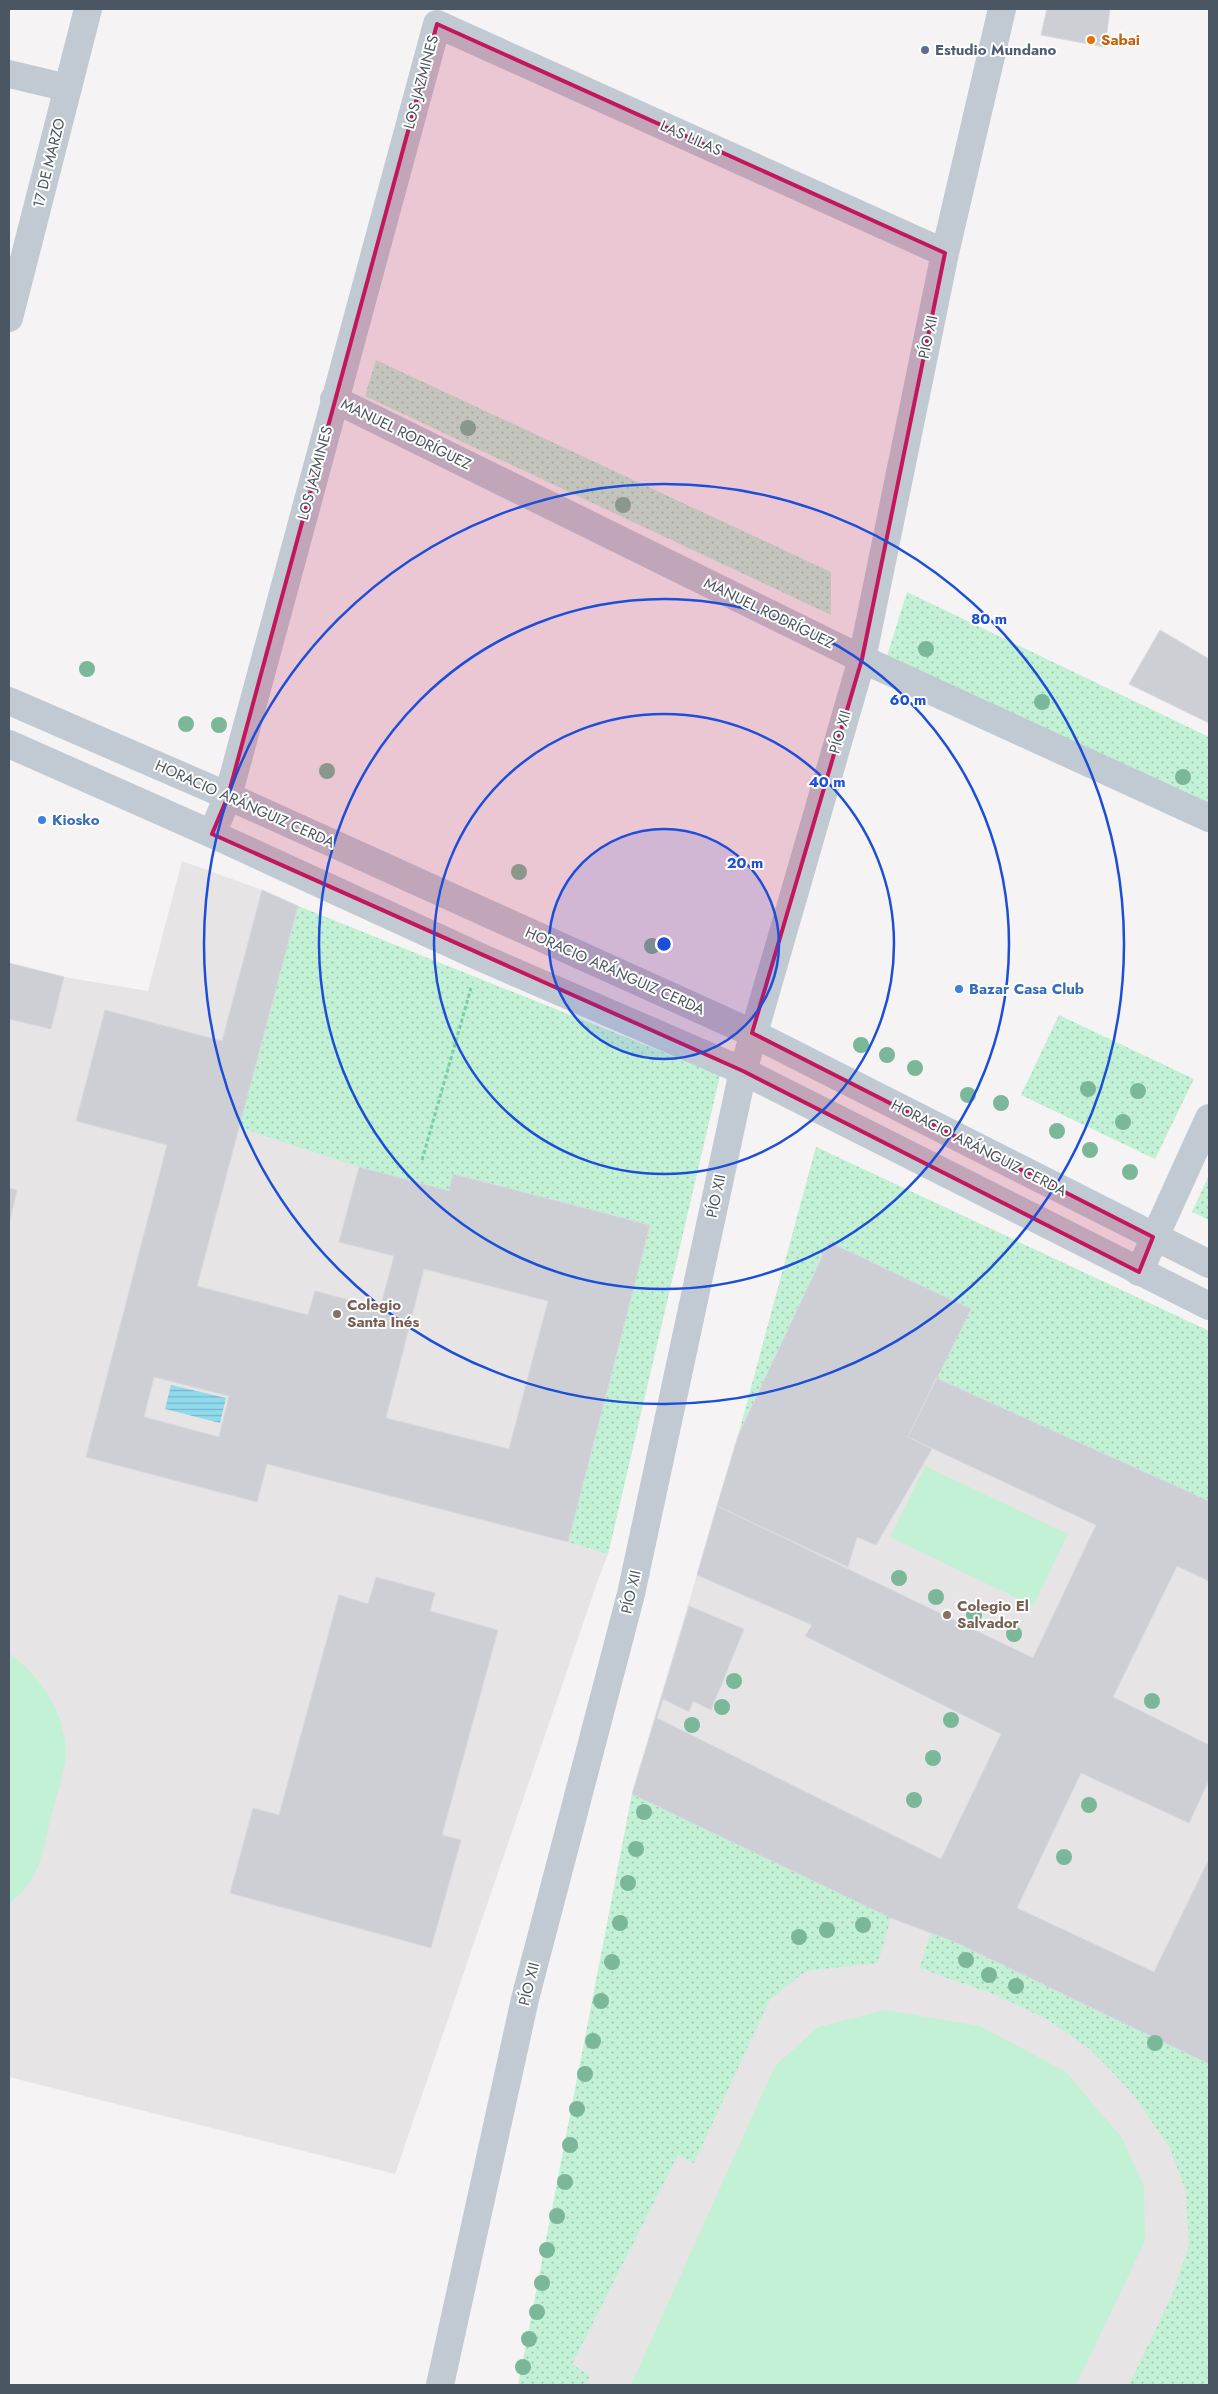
<svg xmlns="http://www.w3.org/2000/svg" width="1218" height="2394" font-family="Jost,sans-serif">
  <defs>
    <pattern id="grass-dots" width="8" height="8" patternUnits="userSpaceOnUse" patternTransform="scale(1.25)"><rect width="8" height="8" fill="#c3f1d5"/><path d="M2 2h.1M6 6h.1" fill="none" stroke="#a0c6b0" stroke-width="1.8" stroke-linecap="round"/></pattern>
    <pattern id="water-rules" width="6" height="5" patternUnits="userSpaceOnUse" patternTransform="scale(1.25)"><rect width="6" height="5" fill="#90daee"/><path d="M0 2.5h6" fill="none" stroke="#78b4c4"/></pattern>
  </defs>
  <rect width="100%" height="100%" fill="#f5f3f3"/>
  <!-- education -->
  <path fill="#e6e4e5" d="M182,861L262,890L298,906L720,1075L608,1554L598,1580L395,2174L9,2077V963L64,977L148,991Z
    M816,1147L1209,1331V2385H523L632,1794L738,1436Z"/>
  <!-- grass -->
  <path fill="url(#grass-dots)" d="M376,360L831,572V615L365,396Z
    M907,592L1209,737V803L887,656Z
    M298,906L720,1075L608,1554L568,1542L650,1225L454,1174L449,1191L359,1167L238,1127Z
    M1059,1015L1194,1079L1155,1159L1021,1095Z
    M816,1147L1209,1331V1501L936,1378L970,1309L829,1242L738,1436Z
    M1209,1175V1220L1192,1212Z
    M632,1794L891,1918L878,1963L806,1971L770,1999L694,2163L678,2155L572,2364L590,2376L586,2385H518Z
    M931,1933L955,1942L1209,2064V2385H1129L1173,2293L1189,2246L1186,2192L1170,2148L1132,2093L1091,2050L1048,2020L996,1995L919,1968Z"/>
  <!-- pitch -->
  <path fill="#c3f1d5" d="M925,1466L1068,1534L1033,1606L890,1537Z
    M9,1653C40,1676 64,1710 66,1751C67,1765 54,1805 50,1821C41,1858 40,1879 9,1904Z
    M885,2010L980,2026L1066,2072L1122,2138L1144,2187L1145,2241L1076,2385H631L775,2066L818,2027Z"/>
  <!-- water -->
  <path fill="url(#water-rules)" d="M171,1385L226,1398L220,1423L165,1409Z"/>
  <!-- building -->
  <path fill="#cdcfd5" stroke="#d7d9de" fill-rule="evenodd" d="M1047,9H1110L1105,47L1041,35Z
    M1160,630L1209,659V723L1129,684Z
    M262,890L298,906L197,1286L308,1315L315,1291L380,1308L394,1256L339,1242L359,1167L449,1191L453,1174L650,1225L568,1542L267,1464L257,1502L86,1457L167,1145L76,1121L105,1010L222,1041ZM424,1269L548,1301L509,1449L386,1418ZM154,1377L229,1396L219,1437L144,1417Z
    M9,963L64,977L51,1029L9,1019Z
    M9,1188L17,1190L9,1224Z
    M829,1242L971,1309L908,1437L932,1449L876,1545L857,1537L848,1567L717,1506L738,1436Z
    M936,1378L1209,1501V1581L1177,1566L1113,1697L1209,1745V1780L1189,1823L1081,1773L1017,1908L1154,1972L1209,1859V2064L955,1942L891,1918L632,1794L689,1606L744,1629L711,1710L693,1701L689,1712L663,1699L657,1718L941,1859L1001,1734L805,1636L812,1625L697,1575L717,1506L1033,1658L1096,1525L908,1437Z
    M376,1577L435,1593L430,1611L498,1630L442,1835L461,1840L431,1948L230,1893L253,1808L279,1815L339,1595L368,1604Z"/>
  <g fill="none" stroke-linecap="round" stroke-linejoin="round">
    <!-- path -->
    <path stroke="#7ad0a6" stroke-width="3" stroke-dasharray="4 2.5" stroke-linecap="butt" d="M422,1160L471,988"/>
    <!-- minor -->
    <path stroke="#c1cad2" stroke-width="28" d="M9,74L68,88
      M9,318L88,9
      M334,399L862,659L1209,818
      M212,834L228,796L437,24L945,253
      M743,1071L862,659L945,253L1002,9
      M1139,1272L1209,1118"/>
    <!-- tertiary -->
    <path stroke="#c1cad2" stroke-width="28" d="M9,701L228,796L752,1033L1209,1264
      M9,744L212,834L480,957L743,1071L1209,1306
      M440,2385L525,1999L631,1594L743,1071"/>
  </g>
  <!-- trees -->
  <g fill="#7bb799">
    <circle cx="468" cy="428" r="8"/>
    <circle cx="623" cy="505" r="8"/>
    <circle cx="926" cy="649" r="8"/>
    <circle cx="87" cy="669" r="8"/>
    <circle cx="1042" cy="702" r="8"/>
    <circle cx="186" cy="724" r="8"/>
    <circle cx="219" cy="725" r="8"/>
    <circle cx="327" cy="771" r="8"/>
    <circle cx="1183" cy="777" r="8"/>
    <circle cx="519" cy="872" r="8"/>
    <circle cx="652" cy="946" r="8"/>
    <circle cx="861" cy="1045" r="8"/>
    <circle cx="887" cy="1055" r="8"/>
    <circle cx="915" cy="1068" r="8"/>
    <circle cx="1088" cy="1089" r="8"/>
    <circle cx="1138" cy="1091" r="8"/>
    <circle cx="968" cy="1095" r="8"/>
    <circle cx="1001" cy="1103" r="8"/>
    <circle cx="1123" cy="1122" r="8"/>
    <circle cx="1057" cy="1131" r="8"/>
    <circle cx="1090" cy="1150" r="8"/>
    <circle cx="1130" cy="1172" r="8"/>
    <circle cx="899" cy="1578" r="8"/>
    <circle cx="936" cy="1597" r="8"/>
    <circle cx="974" cy="1615" r="8"/>
    <circle cx="1014" cy="1634" r="8"/>
    <circle cx="734" cy="1681" r="8"/>
    <circle cx="1152" cy="1701" r="8"/>
    <circle cx="722" cy="1707" r="8"/>
    <circle cx="951" cy="1720" r="8"/>
    <circle cx="692" cy="1725" r="8"/>
    <circle cx="933" cy="1758" r="8"/>
    <circle cx="914" cy="1800" r="8"/>
    <circle cx="1089" cy="1805" r="8"/>
    <circle cx="644" cy="1812" r="8"/>
    <circle cx="636" cy="1849" r="8"/>
    <circle cx="1064" cy="1857" r="8"/>
    <circle cx="628" cy="1883" r="8"/>
    <circle cx="620" cy="1923" r="8"/>
    <circle cx="863" cy="1925" r="8"/>
    <circle cx="827" cy="1930" r="8"/>
    <circle cx="799" cy="1937" r="8"/>
    <circle cx="966" cy="1960" r="8"/>
    <circle cx="612" cy="1962" r="8"/>
    <circle cx="989" cy="1975" r="8"/>
    <circle cx="1016" cy="1986" r="8"/>
    <circle cx="601" cy="2001" r="8"/>
    <circle cx="593" cy="2041" r="8"/>
    <circle cx="1155" cy="2043" r="8"/>
    <circle cx="585" cy="2074" r="8"/>
    <circle cx="577" cy="2109" r="8"/>
    <circle cx="570" cy="2145" r="8"/>
    <circle cx="565" cy="2182" r="8"/>
    <circle cx="557" cy="2216" r="8"/>
    <circle cx="547" cy="2250" r="8"/>
    <circle cx="542" cy="2283" r="8"/>
    <circle cx="537" cy="2312" r="8"/>
    <circle cx="529" cy="2339" r="8"/>
    <circle cx="523" cy="2367" r="8"/>
  </g>
  <!-- marked area -->
  <path fill="#c2185b" fill-opacity="0.2" stroke="#c2185b" stroke-width="4" stroke-linejoin="round" d="M437,24L945,253L862,659L752,1033L1153,1237L1139,1272L743,1071L212,834L228,796Z"/>
  <!-- distance rings -->
  <circle cx="664" cy="944" r="115" fill="#1d4ed8" fill-opacity=".12"/>
  <g fill="none" stroke="#1d4ed8" stroke-width="2.5">
    <circle cx="664" cy="944" r="115"/>
    <circle cx="664" cy="944" r="230"/>
    <circle cx="664" cy="944" r="345"/>
    <circle cx="664" cy="944" r="460"/>
  </g>
  <!-- markers -->
  <circle fill="#e8710a" stroke="#fff" stroke-width="2" cx="1091" cy="40" r="5"/>
  <circle fill="#5c6f8a" stroke="#fff" stroke-width="2" cx="925" cy="50" r="5"/>
  <g fill="#3f7fe0" stroke="#fff" stroke-width="2">
    <circle cx="42" cy="820" r="5"/>
    <circle cx="959" cy="989" r="5"/>
  </g>
  <g fill="#8d6e63" stroke="#fff" stroke-width="2">
    <circle cx="337" cy="1314" r="5"/>
    <circle cx="947" cy="1615" r="5"/>
  </g>
  <g text-anchor="middle" dominant-baseline="central" stroke-width="4" stroke-linejoin="round" paint-order="stroke">
    <!-- food labels -->
    <g font-size="15" font-weight="bold" fill="#c56008" stroke="#fff" text-anchor="start">
      <text x="1101" y="40">Sabai</text>
    </g>
    <!-- service labels -->
    <g font-size="15" font-weight="bold" fill="#4e5e75" stroke="#fff" text-anchor="start">
      <text x="935" y="50">Estudio Mundano</text>
    </g>
    <!-- street labels -->
    <g font-size="15" fill="#4a5661" stroke="#fff">
      <text transform="translate(421 82) rotate(-75)">LOS JAZMINES</text>
      <text transform="translate(691 138) rotate(24)">LAS LILAS</text>
      <text transform="translate(49 163) rotate(-76)">17 DE MARZO</text>
      <text transform="translate(928 337) rotate(-78)">PÍO XII</text>
      <text transform="translate(406 434) rotate(26)">MANUEL RODRÍGUEZ</text>
      <text transform="translate(315 473) rotate(-75)">LOS JAZMINES</text>
      <text transform="translate(769 613) rotate(26)">MANUEL RODRÍGUEZ</text>
      <text transform="translate(840 732) rotate(-74)">PÍO XII</text>
      <text transform="translate(245 804) rotate(24)">HORACIO ARÁNGUIZ CERDA</text>
      <text transform="translate(615 971) rotate(24)">HORACIO ARÁNGUIZ CERDA</text>
      <text transform="translate(979 1148) rotate(27)">HORACIO ARÁNGUIZ CERDA</text>
      <text transform="translate(716 1196) rotate(-78)">PÍO XII</text>
      <text transform="translate(631 1592) rotate(-77)">PÍO XII</text>
      <text transform="translate(529 1984) rotate(-76)">PÍO XII</text>
    </g>
    <!-- shop labels -->
    <g font-size="15" font-weight="bold" fill="#366cbe" stroke="#fff" text-anchor="start">
      <text x="52" y="820">Kiosko</text>
      <text x="969" y="989">Bazar Casa Club</text>
    </g>
    <!-- education labels -->
    <g font-size="15" font-weight="bold" fill="#785e54" stroke="#fff" text-anchor="start">
      <text x="347" y="1305">Colegio<tspan x="347" dy="17">Santa Inés</tspan></text>
      <text x="957" y="1606">Colegio El<tspan x="957" dy="17">Salvador</tspan></text>
    </g>
  </g>
  <circle cx="664" cy="944" r="8" fill="#1d4ed8" stroke="#fff" stroke-width="2.5"/>
  <g font-size="15" text-anchor="middle" font-weight="bold" fill="#1d4ed8" stroke="#fff" stroke-width="4" stroke-linejoin="round" paint-order="stroke">
    <text x="989" y="624">80 m</text>
    <text x="908" y="705">60 m</text>
    <text x="827" y="787">40 m</text>
    <text x="745" y="868">20 m</text>
  </g>
  <!-- border -->
  <rect width="1218" height="2394" fill="none" stroke="#4a5661" stroke-width="20"/>
</svg>
